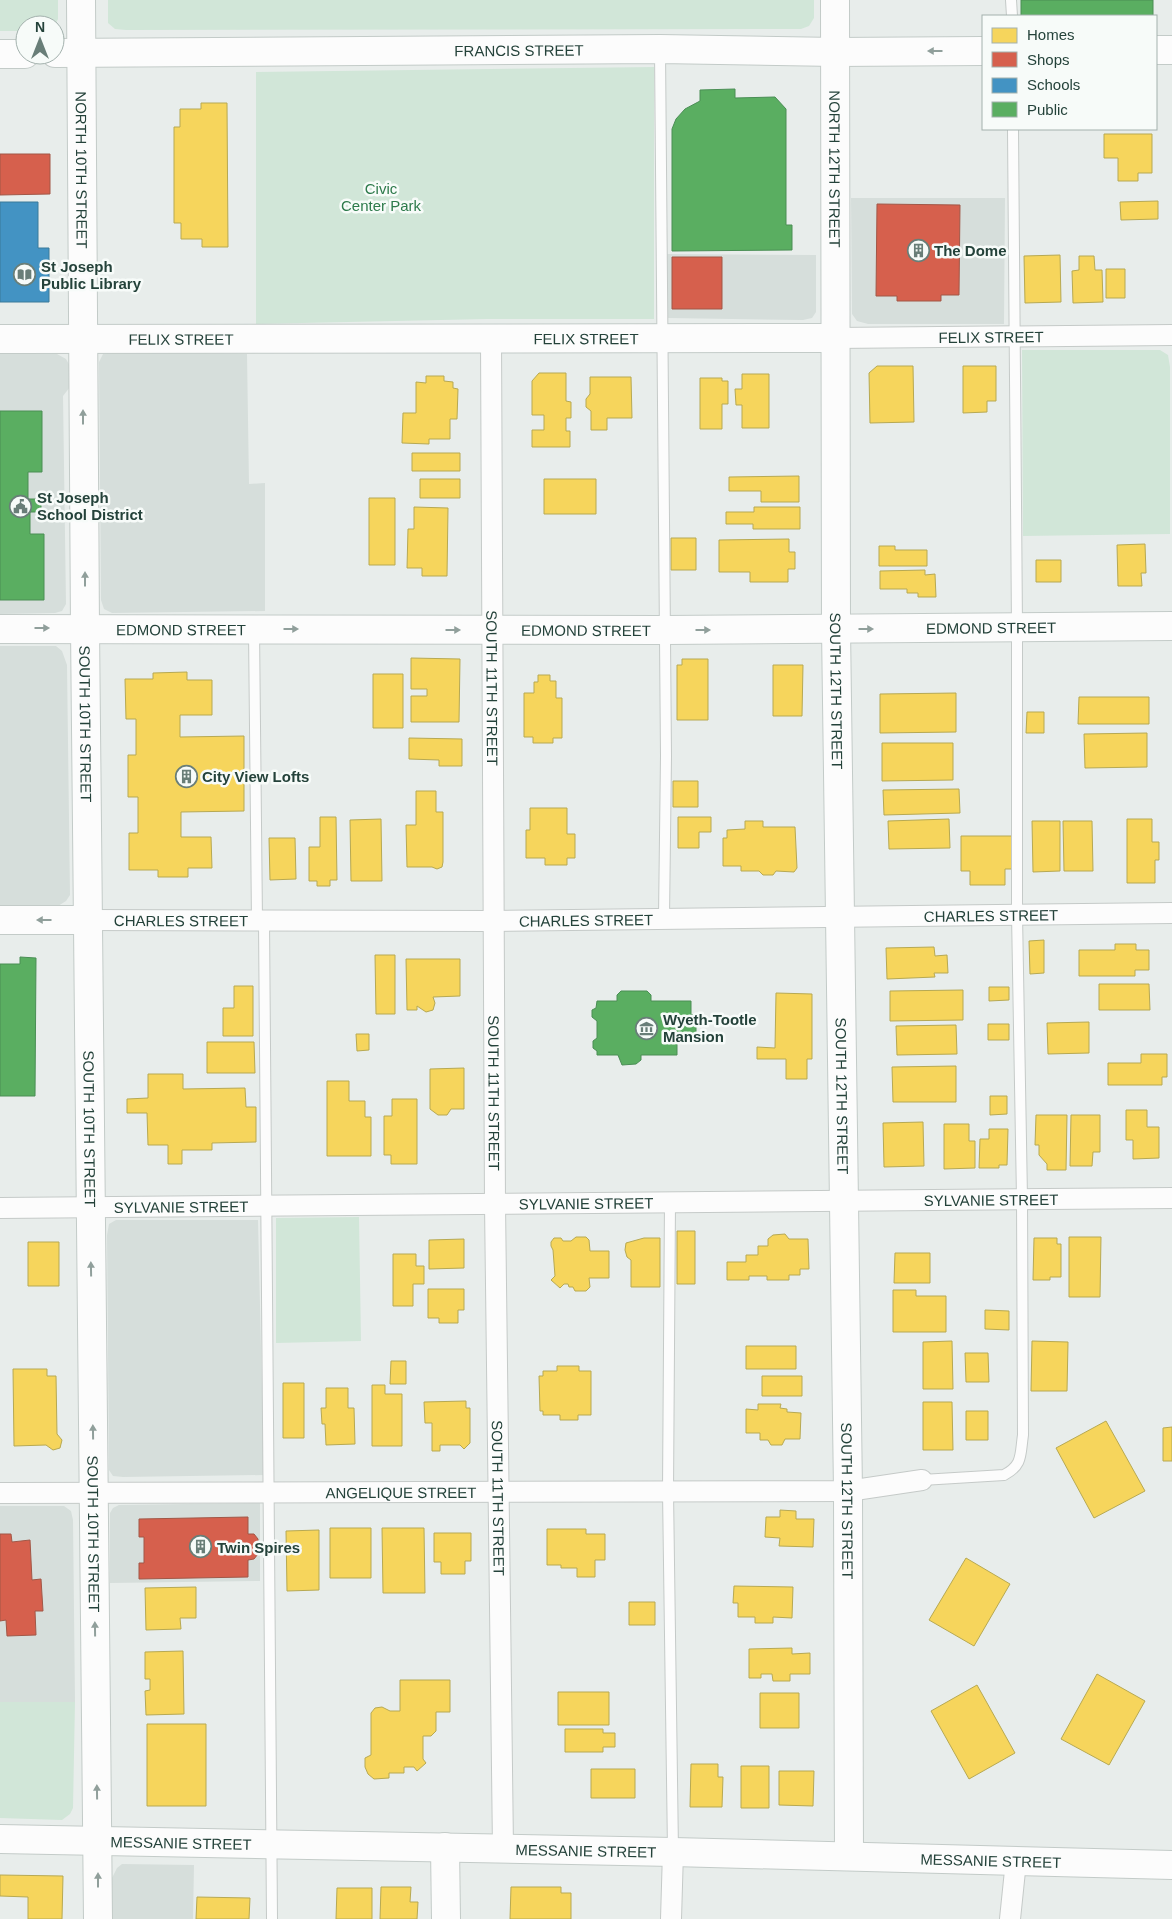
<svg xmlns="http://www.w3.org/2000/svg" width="1172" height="1919" font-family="Arial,sans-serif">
  <rect width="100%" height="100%" fill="#e8edeb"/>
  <!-- built -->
  <path fill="#d6dedb" d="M851,198H1005L1004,324H868L857,321L852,314Z
    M667,254L816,255V312L812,318L803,320L668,318Z
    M113,352L247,354L249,484L265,483V611L112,613L104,609L101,600L99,362L103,354Z
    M0,354H57L66,359L71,368L70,387L63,396L66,604L62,611L55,613L0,614Z
    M0,646H56L62,651L67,665L70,895L66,901L58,906L0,907Z
    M116,1220H258L264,1475L123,1477L113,1476L109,1470L107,1235L109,1224Z
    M260,1503V1581L110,1583V1513L113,1508L119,1505Z
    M0,1506H64L71,1511L73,1520L75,1702H0Z
    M122,1864L194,1865L193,1919H112V1878L117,1868Z"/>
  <!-- green -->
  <path fill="#d1e6d8" d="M0,0H58V19L55,25H25V31H0Z
    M108,0H814V18L809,26L801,29L126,30L115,29L108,23Z
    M654,67V319H487L256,324V72Z
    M1022,350H1160L1168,355L1170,367V534L1023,536Z
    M359,1217L361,1341L276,1343V1218Z
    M0,1702H75L73,1808L70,1814L62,1820L0,1818Z"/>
  <!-- homes -->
  <path fill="#f6d55c" stroke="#b7a952" d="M201,103H227L228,247H202V239H181V223H174V127H180V109H201Z
    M1104,134H1152V173H1138V181H1118V158H1104Z
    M1158,201V219L1121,220L1120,202Z
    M1060,255L1061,302L1025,303L1024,256Z
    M1079,256H1094L1095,270H1102L1103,302L1073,303L1072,271L1079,270Z
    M1106,269H1125V298H1106Z
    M877,366H913L914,422L870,423L869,373Z
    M963,366H996V401H987V412L963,413Z
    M539,373H566V401L571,402V418H566V431H570V447H532V430H544V415H532V381Z
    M742,374H769V428H742V405H736L735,389H742Z
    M426,376H444V381L453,382V388L458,389L457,419H450V439H429V444L402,443L403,413H416V382L426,383Z
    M590,377H631L632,418H607V430H591V411L586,407V399L590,394Z
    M700,378H722V381H728V404H722V429H700Z
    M412,453H460V471H412Z
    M799,476V502H761V491H729V477Z
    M420,479H460V498H420Z
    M544,479H596V514H544Z
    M369,498H395V565H369Z
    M414,507L448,508L447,576H422V568H407L408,529H414Z
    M754,507H800V529H753V524H726V512H754Z
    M671,538H696V570H671Z
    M789,539V552H795V569H788V582H750V572H719V540Z
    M1145,544L1146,573H1141L1142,586H1118L1117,545Z
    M879,546H895V550H927V566H879Z
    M1036,560H1061V582H1036Z
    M925,570V575L935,574L936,597H918V593H907V589H880V571Z
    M411,658L460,659L459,722H411V696H427V689H411Z
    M682,659H708V720H677V665H682Z
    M773,665H803L802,716H773Z
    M187,672V680H212V715H180V737L244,736V811L181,812V837H211L212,868H188V877H158V870H129V833H138V797H128V755H136V719H126L125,679H153V673Z
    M373,674H403V728H373Z
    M538,675H550V681H556V698H562V738H553V743H533V737H524V693H534V682H538Z
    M956,693V732L880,733V694Z
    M1079,697H1149V724H1078Z
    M1027,712H1044V733H1026Z
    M1147,733V767L1085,768L1084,734Z
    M409,738L462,739V766H439V760L409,759Z
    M882,743H953V780L882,781Z
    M673,781H698V807H673Z
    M959,789L960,813L884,815L883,790Z
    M416,791H436V812H443V862L442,867L437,869L432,867H407L406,825H416Z
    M530,808H567V834H575V858H567V865H545V858H526V830H530Z
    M320,817H336L337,880H330V886H317V881H309V847H320Z
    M678,817H711V832H699V848H678Z
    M381,819L382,881H351L350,820Z
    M949,819L950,848L889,849L888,821Z
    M1127,819H1152V842H1159V860H1155V883H1127Z
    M745,821H763V827H795L797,868L794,872L776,871L773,875H763L759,871H741V866H723V838H727V830L745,829Z
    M1032,821H1060V871L1033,872Z
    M1063,821H1092L1093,871H1064Z
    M961,836H1012V869H1005V885H970V871H961Z
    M269,838H295L296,879L270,880Z
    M1044,940V973L1030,974L1029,941Z
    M1115,944H1136V950H1149V970H1135V976H1079V950H1115Z
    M934,947L935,956L947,955L948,973H934L935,977L887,979L886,948Z
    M375,955H395V1014H376Z
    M406,959H460V996L433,997L435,1003L433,1010L426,1012L417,1006V1010H407Z
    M1099,984H1149L1150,1010H1099Z
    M234,986H253V1036H223V1008H234Z
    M989,987H1009V1000L989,1001Z
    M963,990V1020L890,1021V991Z
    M776,993L812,994V1059H807V1079H786V1059H757V1047L775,1048Z
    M1089,1022V1053L1048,1054L1047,1023Z
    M988,1024H1009V1040H988Z
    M956,1025L957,1054L897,1055L896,1026Z
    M356,1034H369V1050L357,1051Z
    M207,1042H254L255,1073H207Z
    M1141,1054H1167V1077H1162V1085H1108V1063H1141Z
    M956,1066V1102H893L892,1067Z
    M464,1068V1109H451L447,1115H438L430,1109V1069Z
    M148,1074H183V1089L245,1088L246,1107H256V1142L212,1143V1150H182V1164H168V1145H148L147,1113H127V1099L148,1098Z
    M327,1081H349V1101H365V1117H371V1156H327Z
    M990,1096H1007V1114L990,1115Z
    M392,1099H417V1164H391V1155H384V1116H392Z
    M1126,1110H1147V1127H1159V1158L1133,1159V1140H1126Z
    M1036,1115H1067L1066,1170H1047V1164L1039,1155V1145H1035Z
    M1071,1115H1100V1152H1093L1092,1166H1070Z
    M923,1122L924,1166L884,1167L883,1123Z
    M944,1124H969V1141H975V1168L944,1169Z
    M989,1129H1008L1007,1165H999V1168H979L980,1139H989Z
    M677,1231H695V1284H677Z
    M785,1234L789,1239H808L809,1269H800V1275H789V1280H767V1276H749V1280H727V1262H746V1255H758V1246H768V1239L773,1235Z
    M576,1237H586L589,1240L590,1251H609V1278H589L590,1287L586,1291H575L573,1287H569L568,1284H564L560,1288L551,1280L555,1276L553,1250L551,1246V1242L554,1238H561L563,1241H571Z
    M1069,1237H1101L1100,1297H1069Z
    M644,1238H660V1287H631V1260L627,1257L625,1250L626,1243Z
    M1034,1238H1057V1244H1061V1277H1050V1280H1033Z
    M464,1239V1268L429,1269V1240Z
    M28,1242H59V1286H28Z
    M895,1253H930V1283H894Z
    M393,1254H416V1266H424V1284H413V1306H393Z
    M428,1289H464V1310H458V1323H439V1318H428Z
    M893,1290H916V1296H946V1332H893Z
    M985,1310L1009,1311V1330L985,1329Z
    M952,1341L953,1389H923V1342Z
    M1032,1341L1068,1342L1067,1391H1031Z
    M746,1346H796V1369H746Z
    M965,1353H988L989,1382H966Z
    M391,1361H406V1384H390Z
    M557,1366H579V1371H591V1415H578V1420H560V1415H543V1411H540L539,1376H543V1371H557Z
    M13,1369H47V1376H56L57,1434L62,1440L60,1448L53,1450L46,1445L14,1446Z
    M762,1376H802V1396H762Z
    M283,1383H304V1438H283Z
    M372,1385H385V1394H402V1446H372Z
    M326,1388H348V1408H354L355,1444L326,1445L325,1424H322L321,1408H326Z
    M466,1401V1408H470V1443L464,1449L460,1445H440V1451H432V1423H425L424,1402Z
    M923,1402H952L953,1450H923Z
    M758,1404H781L780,1408L787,1409V1412L801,1413L800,1439H785L782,1445H771L768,1440H760V1433H746V1409L758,1410Z
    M966,1411H988V1440H966Z
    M1106,1421L1145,1491L1094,1518L1056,1448Z
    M1172,1427V1461H1163V1428Z
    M780,1510L796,1511V1519H814L813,1547L779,1546L780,1538L765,1537L766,1517H780Z
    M330,1528H371V1578H330Z
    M382,1528H424L425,1593H383Z
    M547,1529H586V1534H605V1560H595V1577H577V1568H561V1565H547Z
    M319,1530V1590L287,1591L286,1531Z
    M434,1533H471V1561H465V1574H441V1562H434Z
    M966,1558L1010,1584L974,1646L929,1620Z
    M734,1586L793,1587L792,1618L773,1617V1623H755V1617H738V1603H733Z
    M196,1587V1618H180L181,1629L146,1630L145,1588Z
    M629,1602H655V1625H629Z
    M792,1648V1654L810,1653V1674H790V1681H773L772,1674H761V1678H749V1649Z
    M183,1651L184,1714L146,1715L145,1691L150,1690V1679H145V1652Z
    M1097,1674L1145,1701L1109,1765L1061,1739Z
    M400,1680H450V1712H436V1731L431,1736H423V1759L426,1763L417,1771L414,1767H404V1773H389V1778L374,1779L368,1774L365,1767V1758L371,1755V1713L375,1708L382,1707L390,1711H400Z
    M977,1685L1015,1753L969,1779L931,1711Z
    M558,1692H609V1725H558Z
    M760,1693H799V1728H760Z
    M147,1724H206V1806H147Z
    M565,1729H603V1733H615V1747H603V1752H565Z
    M691,1764H718V1777H723L722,1807H690Z
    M741,1766H769V1808H741Z
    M591,1769H635V1798H591Z
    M779,1771H814L813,1806L779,1805Z
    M0,1875L63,1876L62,1919H28V1897L0,1896Z
    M381,1887H411L410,1902H418L417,1919H380Z
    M511,1887H561V1893H571V1919H510Z
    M337,1888H372V1919H336Z
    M197,1897L250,1898L249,1919H196Z"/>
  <!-- shops -->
  <path fill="#d6604d" stroke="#a15747" d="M0,154H50V194L0,195Z
    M877,204L960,205L959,295H941V301H897V296H876Z
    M672,257H722V309H672Z
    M248,1517V1534H254L258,1539V1554L254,1559L248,1560V1577L139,1579V1563H144V1537H139V1519Z
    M0,1534H11L12,1542L30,1540L32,1580L41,1579L43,1611H35L36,1635L7,1636L6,1620L0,1621Z"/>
  <!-- schools -->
  <path fill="#4393c3" stroke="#3a7b9a" d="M0,202H38V248H49V302H0Z"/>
  <!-- public -->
  <path fill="#5aae61" stroke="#4a8e55" d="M1021,0H1153V16H1021Z
    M735,89V98L775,97L786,109V225H792V250L672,251V129L676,119L685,109L700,101V90Z
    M0,411H42V472H28V499H41V512H30V534H44V600H0Z
    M20,957L36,958L35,1096H0V964H20Z
    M621,991H647L651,995V1001H691V1015H696V1035H677V1055H641V1060L636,1064L622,1065L618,1055H597V1051L593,1048V1041L597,1038V1021L592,1017V1010L596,1008L597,1001H617V995Z"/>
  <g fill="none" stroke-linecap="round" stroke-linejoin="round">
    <defs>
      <path id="lane" d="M1011,0L1012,16
        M660,50L666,756L664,918
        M254,629L257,921
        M264,921C268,1253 268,1586 272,1919
        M670,1202L668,1491L673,1851
        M922,1480L1004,1475C1023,1465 1020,1455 1023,1435L1022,1198L1017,914V627L1013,129"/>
      <g id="street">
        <path id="s1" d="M491,338L495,1204L503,1849"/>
        <path id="s2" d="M835,338L1172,335"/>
        <path id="s3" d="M87,920L493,921L1172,913"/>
        <path id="s4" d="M0,1208L1172,1198"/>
        <path id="s5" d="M0,1493L848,1491L922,1480"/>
        <path d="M671,1919L673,1852"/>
        <path d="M1010,1919L1016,1861"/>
      </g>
      <g id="secondary">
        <path id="s6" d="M81,0L85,628L98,1919"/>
        <path id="s7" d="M835,0L836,629L848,1491L849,1856"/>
        <path d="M1156,50H1172"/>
        <path id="s8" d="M55,53L660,49L836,52L983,51"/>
        <path d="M0,54H25"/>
        <path id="s9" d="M0,339L835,338"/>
        <path id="s10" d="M0,629L665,630L1172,626"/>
        <path d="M0,920H87"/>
        <path id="s11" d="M0,1839L673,1852L1172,1865"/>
        <path d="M445,1847L446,1919"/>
      </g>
    </defs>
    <!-- lane casing -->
    <use href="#lane" stroke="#c5cac8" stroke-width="12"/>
    <!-- street casing -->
    <use href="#street" stroke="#c5cac8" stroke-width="22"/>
    <!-- secondary casing -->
    <use href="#secondary" stroke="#c3cbc8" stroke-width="30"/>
    <!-- lane -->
    <use href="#lane" stroke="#fcfcfc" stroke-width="10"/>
    <!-- street -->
    <use href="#street" stroke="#fcfcfc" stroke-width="20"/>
    <!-- secondary -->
    <use href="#secondary" stroke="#fcfcfc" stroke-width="28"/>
  </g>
  <!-- one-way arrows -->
  <defs><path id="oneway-solid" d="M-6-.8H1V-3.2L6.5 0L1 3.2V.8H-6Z" transform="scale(1.25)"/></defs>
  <g fill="#909f9b">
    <use href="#oneway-solid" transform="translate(935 51) rotate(180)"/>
    <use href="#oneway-solid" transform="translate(83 417) rotate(-90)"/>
    <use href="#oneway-solid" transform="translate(85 579) rotate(-90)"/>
    <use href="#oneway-solid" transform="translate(42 628)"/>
    <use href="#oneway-solid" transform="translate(291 629)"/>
    <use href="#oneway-solid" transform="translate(866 629)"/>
    <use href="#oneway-solid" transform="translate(453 630)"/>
    <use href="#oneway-solid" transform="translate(703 630)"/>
    <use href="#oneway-solid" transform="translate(44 920) rotate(-180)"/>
    <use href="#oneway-solid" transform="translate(91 1269) rotate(-91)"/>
    <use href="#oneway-solid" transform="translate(93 1432) rotate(-91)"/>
    <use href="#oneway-solid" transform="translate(95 1629) rotate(-91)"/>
    <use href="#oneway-solid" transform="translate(97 1792) rotate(-91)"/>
    <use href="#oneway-solid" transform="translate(98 1880) rotate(-90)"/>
  </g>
  <!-- icons -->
  <defs>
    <symbol id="building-ring" viewBox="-11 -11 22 22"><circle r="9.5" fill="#f7fbf9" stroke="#697e78" stroke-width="1.5"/><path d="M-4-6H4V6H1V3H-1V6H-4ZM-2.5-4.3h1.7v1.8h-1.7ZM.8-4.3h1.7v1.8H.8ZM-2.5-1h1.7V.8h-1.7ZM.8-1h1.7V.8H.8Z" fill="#697e78"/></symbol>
    <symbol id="library-ring" viewBox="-11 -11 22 22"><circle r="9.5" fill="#f7fbf9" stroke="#697e78" stroke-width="1.5"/><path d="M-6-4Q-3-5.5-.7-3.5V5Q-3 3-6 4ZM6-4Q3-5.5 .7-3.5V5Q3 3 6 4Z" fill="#697e78"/></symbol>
    <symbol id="civic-ring" viewBox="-11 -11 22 22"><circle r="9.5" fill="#f7fbf9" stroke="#697e78" stroke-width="1.5"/><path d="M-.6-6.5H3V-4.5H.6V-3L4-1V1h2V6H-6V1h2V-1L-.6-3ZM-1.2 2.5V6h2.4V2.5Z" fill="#697e78"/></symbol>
    <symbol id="museum-ring" viewBox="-11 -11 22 22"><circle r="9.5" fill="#f7fbf9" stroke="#697e78" stroke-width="1.5"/><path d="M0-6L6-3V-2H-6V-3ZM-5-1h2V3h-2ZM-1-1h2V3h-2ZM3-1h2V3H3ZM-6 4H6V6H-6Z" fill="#697e78"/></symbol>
  </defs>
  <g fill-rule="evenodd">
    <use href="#building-ring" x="906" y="238" width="25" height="25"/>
    <use href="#library-ring" x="12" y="262" width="25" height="25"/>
    <use href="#civic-ring" x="8" y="494" width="25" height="25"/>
    <use href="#building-ring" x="174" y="764" width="25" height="25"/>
    <use href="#museum-ring" x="634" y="1016" width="25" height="25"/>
    <use href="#building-ring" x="188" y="1534" width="25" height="25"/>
  </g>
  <g text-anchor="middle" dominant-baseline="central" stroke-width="5" stroke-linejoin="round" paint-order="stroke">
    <!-- street labels -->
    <g font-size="15" fill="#24423a" stroke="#f7fbf9">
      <text stroke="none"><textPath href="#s8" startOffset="464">FRANCIS STREET</textPath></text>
      <text stroke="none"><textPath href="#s7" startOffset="169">NORTH 12TH STREET</textPath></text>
      <text stroke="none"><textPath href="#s6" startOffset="170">NORTH 10TH STREET</textPath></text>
      <text stroke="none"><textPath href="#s2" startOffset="156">FELIX STREET</textPath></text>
      <text stroke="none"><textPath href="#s9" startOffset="586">FELIX STREET</textPath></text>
      <text stroke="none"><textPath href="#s9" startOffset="181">FELIX STREET</textPath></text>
      <text stroke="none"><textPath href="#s10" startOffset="991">EDMOND STREET</textPath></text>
      <text stroke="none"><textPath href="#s10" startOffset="181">EDMOND STREET</textPath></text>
      <text stroke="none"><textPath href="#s10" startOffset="586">EDMOND STREET</textPath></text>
      <text stroke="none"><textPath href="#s1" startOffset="350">SOUTH 11TH STREET</textPath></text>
      <text stroke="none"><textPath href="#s7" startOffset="691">SOUTH 12TH STREET</textPath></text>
      <text stroke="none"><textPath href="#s6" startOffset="724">SOUTH 10TH STREET</textPath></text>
      <text stroke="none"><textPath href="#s3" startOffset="904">CHARLES STREET</textPath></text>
      <text stroke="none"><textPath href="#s3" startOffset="94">CHARLES STREET</textPath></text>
      <text stroke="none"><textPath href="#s3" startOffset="499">CHARLES STREET</textPath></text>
      <text stroke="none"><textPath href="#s1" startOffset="755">SOUTH 11TH STREET</textPath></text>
      <text stroke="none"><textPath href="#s7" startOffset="1096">SOUTH 12TH STREET</textPath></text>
      <text stroke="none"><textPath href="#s6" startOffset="1129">SOUTH 10TH STREET</textPath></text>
      <text stroke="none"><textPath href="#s4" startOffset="991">SYLVANIE STREET</textPath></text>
      <text stroke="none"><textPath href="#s4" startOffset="586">SYLVANIE STREET</textPath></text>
      <text stroke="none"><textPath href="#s4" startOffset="181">SYLVANIE STREET</textPath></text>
      <text stroke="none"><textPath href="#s5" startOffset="401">ANGELIQUE STREET</textPath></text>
      <text stroke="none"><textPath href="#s1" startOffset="1160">SOUTH 11TH STREET</textPath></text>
      <text stroke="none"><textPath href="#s7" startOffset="1501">SOUTH 12TH STREET</textPath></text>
      <text stroke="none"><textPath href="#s6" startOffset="1534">SOUTH 10TH STREET</textPath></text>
      <text stroke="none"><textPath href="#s11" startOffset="181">MESSANIE STREET</textPath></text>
      <text stroke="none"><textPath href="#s11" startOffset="586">MESSANIE STREET</textPath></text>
      <text stroke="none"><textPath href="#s11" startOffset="991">MESSANIE STREET</textPath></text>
    </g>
    <!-- park labels -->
    <g font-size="15" fill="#2d7a4b" stroke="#f7fbf9">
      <text x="381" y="188">Civic<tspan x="381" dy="17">Center Park</tspan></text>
    </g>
    <!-- poi labels -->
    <g font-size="15" font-weight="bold" fill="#24423a" stroke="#f7fbf9" text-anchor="start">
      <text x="934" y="250">The Dome</text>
      <text x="41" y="266">St Joseph<tspan x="41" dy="17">Public Library</tspan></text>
      <text x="37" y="497">St Joseph<tspan x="37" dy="17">School District</tspan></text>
      <text x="202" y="776">City View Lofts</text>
      <text x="663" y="1019">Wyeth-Tootle<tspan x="663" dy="17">Mansion</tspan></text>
      <text x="217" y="1547">Twin Spires</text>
    </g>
  </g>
  <!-- legend -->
  <rect x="982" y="15" width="175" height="115" fill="#f7fbf9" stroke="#a3b1ad"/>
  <rect x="992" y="28" width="25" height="15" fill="#f6d55c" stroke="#a3b1ad"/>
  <text x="1027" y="40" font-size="15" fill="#24423a">Homes</text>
  <rect x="992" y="52" width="25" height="15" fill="#d6604d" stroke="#a3b1ad"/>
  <text x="1027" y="65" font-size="15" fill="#24423a">Shops</text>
  <rect x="992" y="78" width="25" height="15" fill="#4393c3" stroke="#a3b1ad"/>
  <text x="1027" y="90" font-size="15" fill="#24423a">Schools</text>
  <rect x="992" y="102" width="25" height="15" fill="#5aae61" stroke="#a3b1ad"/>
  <text x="1027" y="115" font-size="15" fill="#24423a">Public</text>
  <!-- north arrow -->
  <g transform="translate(40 40)"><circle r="24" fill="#f7fbf9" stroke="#a3b1ad"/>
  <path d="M0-4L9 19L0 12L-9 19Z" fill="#697e78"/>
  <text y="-8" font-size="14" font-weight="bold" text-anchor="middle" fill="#24423a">N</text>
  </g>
</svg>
